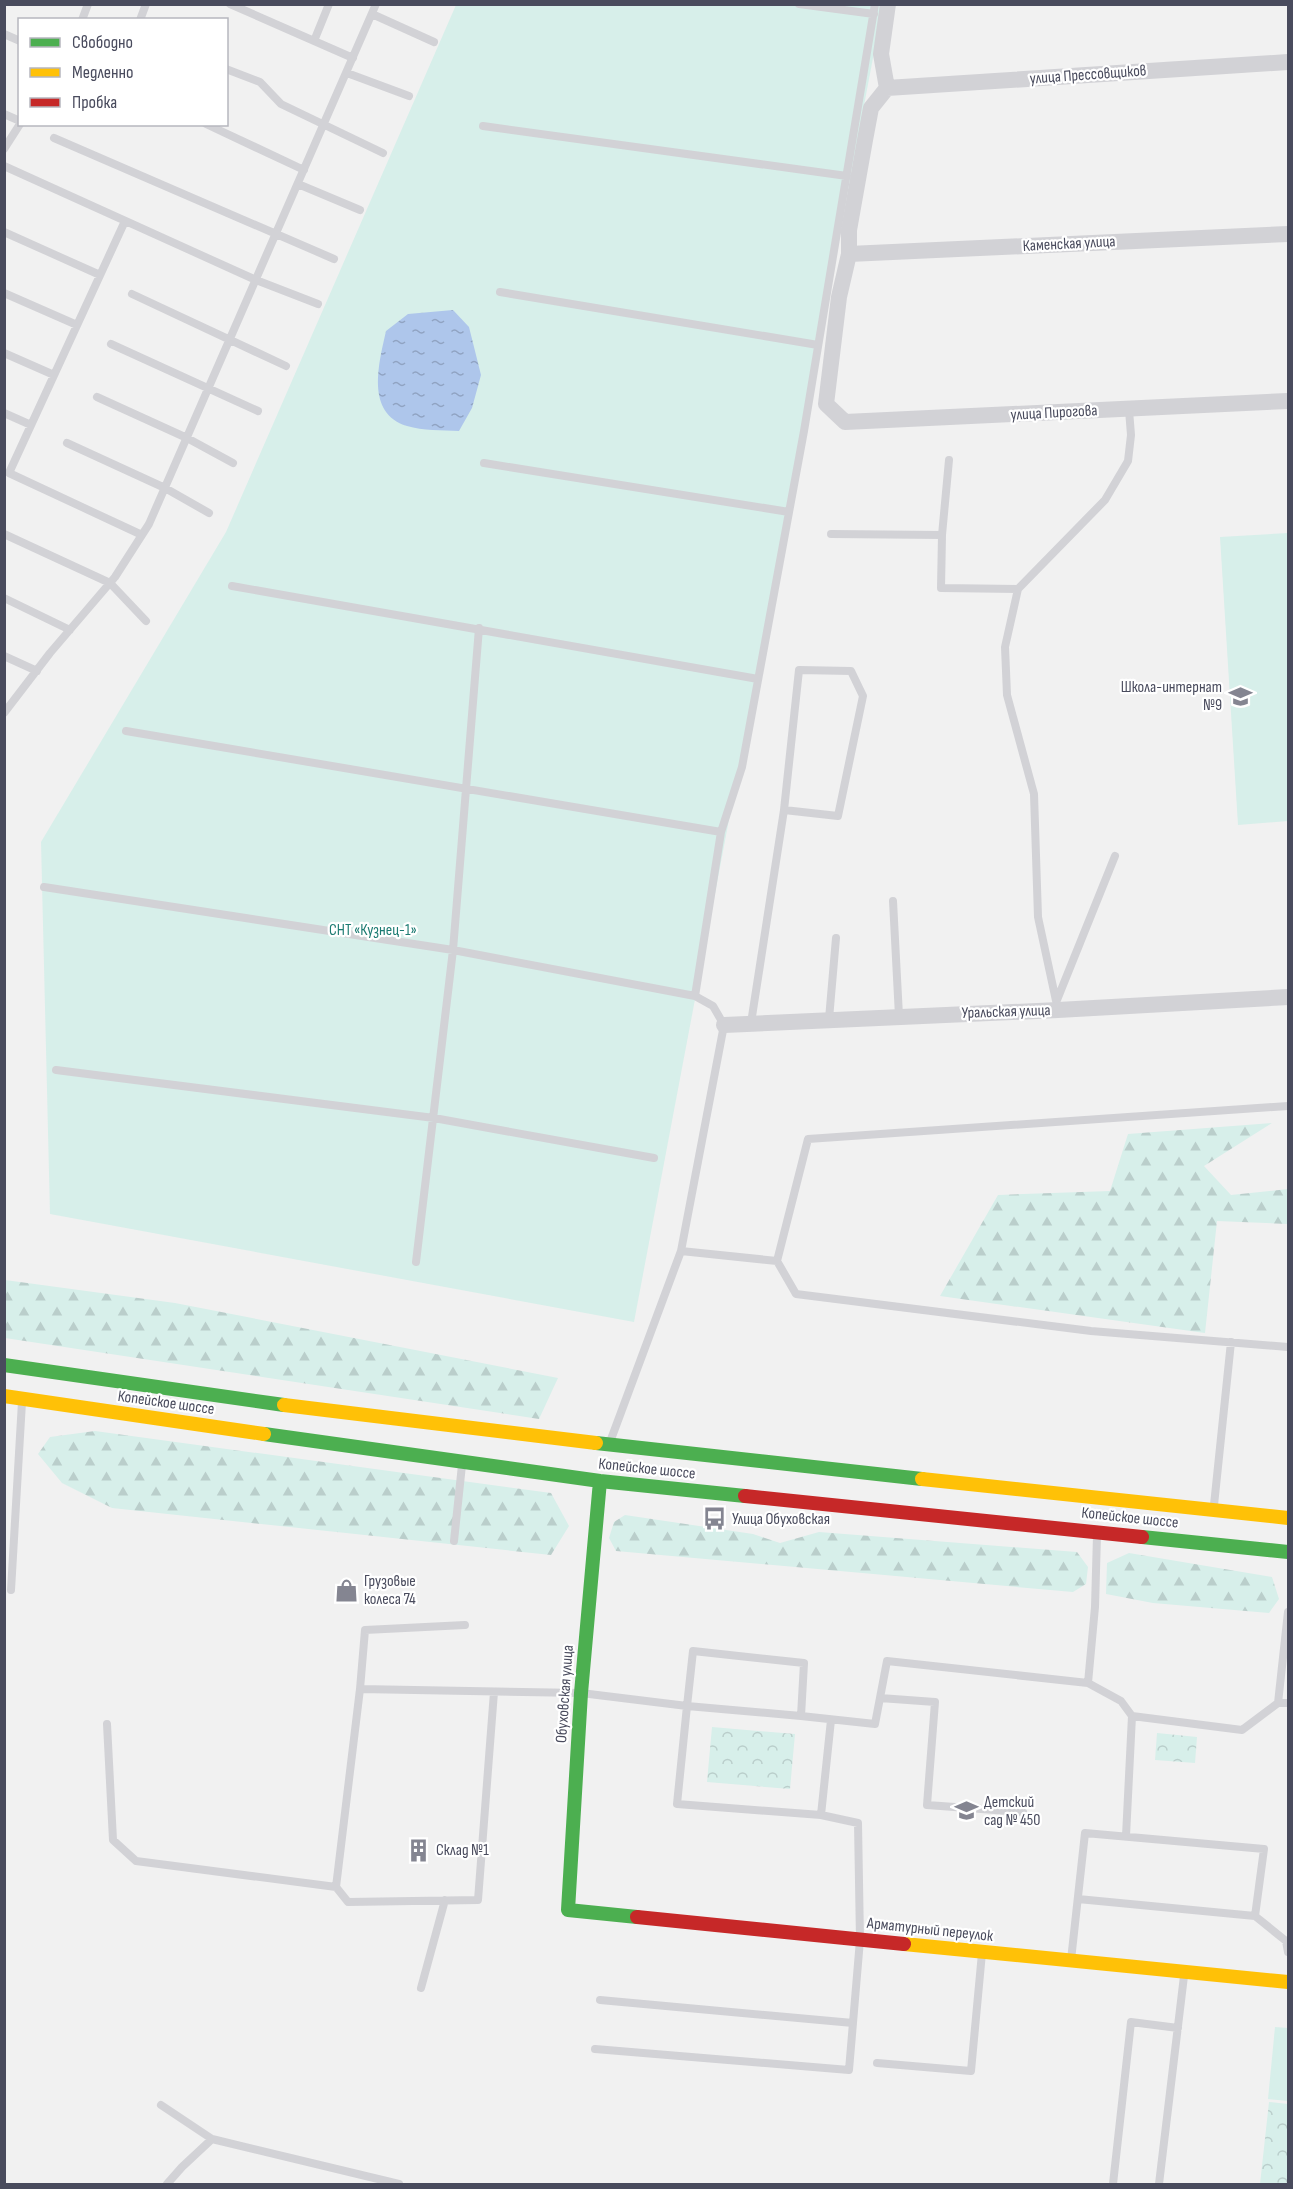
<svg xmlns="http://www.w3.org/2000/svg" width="1293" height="2189" font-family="'Sofia Sans Condensed',sans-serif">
  <defs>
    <pattern id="forest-firs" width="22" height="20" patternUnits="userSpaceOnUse" patternTransform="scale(1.5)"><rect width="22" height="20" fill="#d7efea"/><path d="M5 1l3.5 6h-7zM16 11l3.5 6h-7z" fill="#bacecb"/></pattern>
    <pattern id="park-crowns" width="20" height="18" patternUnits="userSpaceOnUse" patternTransform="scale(1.5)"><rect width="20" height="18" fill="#d7efea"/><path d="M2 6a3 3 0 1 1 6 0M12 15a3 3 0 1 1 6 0" fill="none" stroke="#bacecb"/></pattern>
    <pattern id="water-ripples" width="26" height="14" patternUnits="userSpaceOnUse" patternTransform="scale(1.5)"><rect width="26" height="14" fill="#aec6eb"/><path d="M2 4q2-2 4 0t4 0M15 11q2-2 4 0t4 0" fill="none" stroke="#90a3c2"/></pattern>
  </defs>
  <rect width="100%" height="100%" fill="#f1f1f1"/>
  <!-- forest -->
  <path fill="url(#forest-firs)" d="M1272,1123L1204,1166L1231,1195L1288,1189V1224L1217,1221L1205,1333L940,1296L998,1195L1110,1191L1128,1134Z
    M5,1280L175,1303L558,1378L539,1419L5,1338Z
    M95,1431L551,1493L569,1526L551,1555L112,1508L62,1483L38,1454L50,1437Z
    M625,1515L753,1534L780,1543L819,1532L1077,1552L1088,1567L1086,1584L1073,1592L616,1551L609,1538L614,1522Z
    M1129,1553L1272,1577L1279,1599L1269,1613L1153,1603L1106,1594L1107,1563Z"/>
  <!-- park -->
  <path fill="url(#park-crowns)" d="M712,1727L795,1734L790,1789L707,1782Z
    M1157,1733L1197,1737L1195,1763L1155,1760Z
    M1269,2102L1288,2104V2184H1260Z"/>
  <!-- garden -->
  <path fill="#d7efea" d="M456,5H883L634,1322L50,1214L41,842L226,532Z
    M1288,533V821L1238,825L1220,537Z
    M1275,2027L1288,2028V2101L1268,2099Z"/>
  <!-- water -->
  <path fill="url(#water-ripples)" d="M453,310L469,327L481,375L472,408L459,431C442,430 423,431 407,426C365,413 379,363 386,331L408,314Z"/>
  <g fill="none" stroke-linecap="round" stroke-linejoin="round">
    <!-- lane -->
    <path stroke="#d2d2d6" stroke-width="8" d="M230,4L353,58
      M799,4L874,14
      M372,14L434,42
      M82,20L88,4
      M140,20L146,4
      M4,34L20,41
      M314,41L329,4
      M226,69L260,82L281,104L383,153
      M347,73L409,96
      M4,114L20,121
      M206,124L304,170
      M483,126L847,176
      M54,138L334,259
      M4,149L20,124
      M4,166L256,280L318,304
      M298,184L360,210
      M125,221L9,473L142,535
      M4,232L100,275
      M500,292L818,345
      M4,293L77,325
      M132,294L286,366
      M111,344L258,411
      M4,353L54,375
      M97,397L187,438L233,463
      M4,413L31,425
      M67,443L165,488L209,513
      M484,463L789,512
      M4,534L110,583L146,621
      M831,534L942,535L941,588L1018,589
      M942,535L949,460
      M232,586L758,679
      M4,598L70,630
      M4,656L37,671
      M4,713L50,653L115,577L149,524L376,4
      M126,731L721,832
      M44,887L453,950L695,996
      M893,901L899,1016
      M1057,1000L1115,856
      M1058,1010L1038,917L1034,794L1007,695L1005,647L1018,589L1105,500L1128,461L1131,435L1129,410
      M829,1019L836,938
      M751,1023L784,810L838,816L863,696L851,671L799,670L784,810
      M56,1070L434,1118L654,1158
      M681,1251L777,1261L796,1294L1091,1331L1288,1347
      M777,1261L808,1139L1288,1106
      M416,1262L453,950L479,628
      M610,1442L681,1251L724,1025L713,1006L695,996L721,832L742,767L804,431L875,4
      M1214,1505L1231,1342
      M1097,1535L1095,1607L1088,1683L1121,1701L1132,1716L1126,1836
      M454,1541L462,1465
      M11,1590L22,1402
      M360,1689L581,1693L687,1706L693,1651L804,1663L801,1716L875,1724L887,1661L1088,1683
      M880,1698L935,1702L927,1805L1023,1812
      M1278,1703L1288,1612
      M801,1716L687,1706L677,1804L821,1815L831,1720
      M1132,1716L1242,1730L1278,1703H1288
      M107,1724L113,1840L136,1861L336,1887L348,1902L478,1900L494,1692
      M336,1887L360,1689L365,1630L465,1625
      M1078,1899L1255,1916
      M1071,1960L1085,1833L1264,1849L1255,1916L1286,1941L1288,1952
      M421,1988L445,1900
      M600,2000L853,2023
      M595,2049L849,2070L860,1940L858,1823L821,1815
      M877,2063L971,2071L982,1953
      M161,2105L212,2139L399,2184
      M167,2184L182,2167L212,2139
      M1113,2184L1131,2022L1178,2028
      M1159,2184L1184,1976"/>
    <!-- street -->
    <path stroke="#d2d2d6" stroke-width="16" d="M888,4L881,54L887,88L871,108L865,140L849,230V254L839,297L826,404L845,422L1288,401
      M887,88L1288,62
      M849,254L1288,234
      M724,1025L1058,1010L1288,997"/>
    <!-- fast -->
    <path stroke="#4caf50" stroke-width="14" d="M4,1365L284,1405
      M264,1434L600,1481L745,1496
      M596,1443L922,1479
      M600,1481L581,1693L568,1910L637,1917
      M1142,1537L1288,1552"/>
    <!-- slow -->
    <path stroke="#ffc107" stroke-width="14" d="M4,1396L264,1434
      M284,1405L596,1443
      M922,1479L1288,1518
      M904,1944L1288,1982"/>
    <!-- jam -->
    <path stroke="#c62828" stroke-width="14" d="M745,1496L1142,1537
      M637,1917L904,1944"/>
  </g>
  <!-- icons -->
  <defs>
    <symbol id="school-bare" viewBox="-9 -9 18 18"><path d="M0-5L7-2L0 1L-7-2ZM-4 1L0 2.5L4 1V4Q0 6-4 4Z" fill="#848591" stroke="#fff" stroke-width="2.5" paint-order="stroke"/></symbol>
    <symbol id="bus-bare" viewBox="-9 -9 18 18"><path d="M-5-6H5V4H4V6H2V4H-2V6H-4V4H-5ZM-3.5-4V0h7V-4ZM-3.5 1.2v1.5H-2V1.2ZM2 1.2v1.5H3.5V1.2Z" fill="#848591" stroke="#fff" stroke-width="2.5" paint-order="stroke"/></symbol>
    <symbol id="shop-bare" viewBox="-9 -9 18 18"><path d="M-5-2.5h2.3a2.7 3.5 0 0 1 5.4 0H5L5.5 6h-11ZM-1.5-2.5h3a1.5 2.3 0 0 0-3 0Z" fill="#848591" stroke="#fff" stroke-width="2.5" paint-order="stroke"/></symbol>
    <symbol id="building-bare" viewBox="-9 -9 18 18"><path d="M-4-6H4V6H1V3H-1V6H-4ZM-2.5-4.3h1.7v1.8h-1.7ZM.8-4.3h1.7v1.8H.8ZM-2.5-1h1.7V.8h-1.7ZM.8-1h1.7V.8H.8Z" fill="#848591" stroke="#fff" stroke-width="2.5" paint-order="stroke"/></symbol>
  </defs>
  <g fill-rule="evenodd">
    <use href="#school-bare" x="1224" y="680" width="33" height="33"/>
    <use href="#bus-bare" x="698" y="1502" width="33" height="33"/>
    <use href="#shop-bare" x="330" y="1574" width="33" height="33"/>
    <use href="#school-bare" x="950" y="1794" width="33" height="33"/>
    <use href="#building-bare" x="402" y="1834" width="33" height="33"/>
  </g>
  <g text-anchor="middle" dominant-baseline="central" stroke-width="4.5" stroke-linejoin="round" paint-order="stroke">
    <!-- street labels -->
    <g font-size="16" fill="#494b5d" stroke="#fff">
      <text transform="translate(1088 75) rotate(-4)">улица Прессовщиков</text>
      <text transform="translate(1069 244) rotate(-3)">Каменская улица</text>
      <text transform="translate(1054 413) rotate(-3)">улица Пирогова</text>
      <text transform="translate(1006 1012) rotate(-2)">Уральская улица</text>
      <text transform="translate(166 1403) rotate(8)">Копейское шоссе</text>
      <text transform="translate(647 1469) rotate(6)">Копейское шоссе</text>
      <text transform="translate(1130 1518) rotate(6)">Копейское шоссе</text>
      <text transform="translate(565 1694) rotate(-86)">Обуховская улица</text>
      <text transform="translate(930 1930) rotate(6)">Арматурный переулок</text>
    </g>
    <!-- poi labels -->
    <g font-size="16" fill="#494b5d" stroke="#fff" text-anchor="start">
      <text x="1222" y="687" text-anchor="end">Школа-интернат<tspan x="1222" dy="18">№9</tspan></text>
      <text x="732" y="1519">Улица Обуховская</text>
      <text x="364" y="1581">Грузовые<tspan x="364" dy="18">колеса 74</tspan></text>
      <text x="984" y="1802">Детский<tspan x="984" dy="18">сад № 450</tspan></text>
      <text x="436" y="1850">Склад №1</text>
    </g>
    <!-- park labels -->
    <g font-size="16" fill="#1c7b72" stroke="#fff">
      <text x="373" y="930">СНТ «Кузнец-1»</text>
    </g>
  </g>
  <!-- border -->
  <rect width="1293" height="2189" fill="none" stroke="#494b5d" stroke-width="12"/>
  <!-- legend -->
  <rect x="18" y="18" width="210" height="108" fill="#ffffff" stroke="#b6b7be" stroke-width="1.5"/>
  <rect x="30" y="38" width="30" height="9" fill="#4caf50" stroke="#b6b7be" stroke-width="1.5"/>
  <text x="72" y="48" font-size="18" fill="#494b5d">Свободно</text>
  <rect x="30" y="68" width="30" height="9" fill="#ffc107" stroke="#b6b7be" stroke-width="1.5"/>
  <text x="72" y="78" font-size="18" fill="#494b5d">Медленно</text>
  <rect x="30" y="98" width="30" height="9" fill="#c62828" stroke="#b6b7be" stroke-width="1.5"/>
  <text x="72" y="108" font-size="18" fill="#494b5d">Пробка</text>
</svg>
